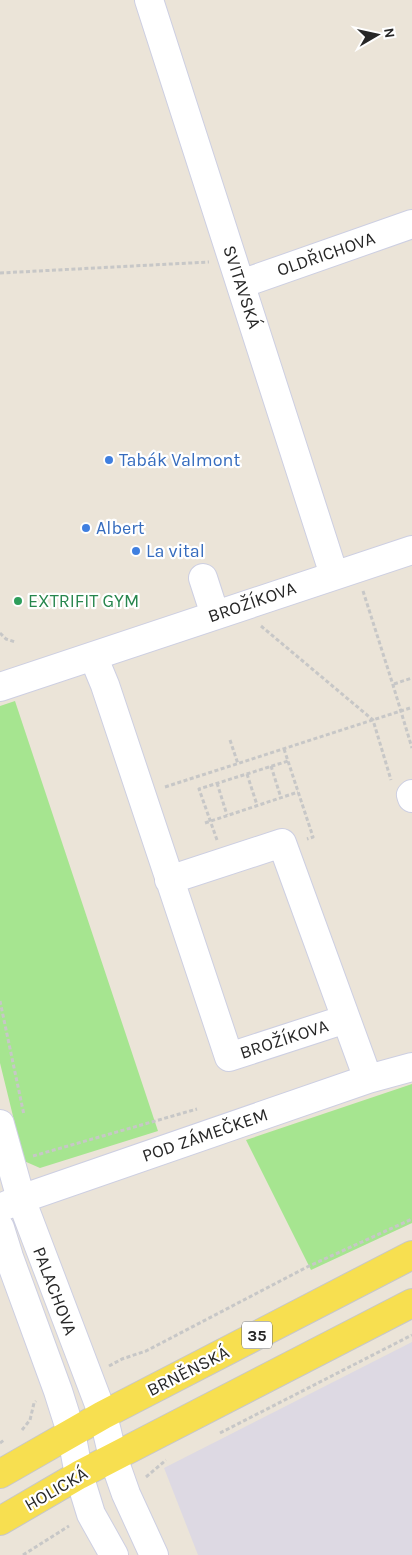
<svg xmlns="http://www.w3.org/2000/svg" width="412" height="1555" font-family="Karla,sans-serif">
  <rect width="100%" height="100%" fill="#ebe4d8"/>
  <!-- industrial -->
  <path fill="#ddd9e3" d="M412,1342V1555H198L164,1468Z"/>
  <!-- green -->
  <path fill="#a6e590" d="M15,701L158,1131L40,1168L24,1161L0,1063V706Z
    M412,1084V1223L311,1270L246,1140Z"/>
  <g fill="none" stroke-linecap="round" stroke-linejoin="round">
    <defs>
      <path id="minor" d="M149,0L334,575
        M241,284L412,224
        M203,578L215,615
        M93,656L105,685L229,1057L346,1019
        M0,687L412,550
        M412,794L411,795L412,798
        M169,880L282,843L368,1079
        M0,1124L21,1199L103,1415L113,1457L126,1494L154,1555
        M0,1208L21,1199L368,1079L412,1067
        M0,1228L9,1257L58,1391L71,1432L79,1475L91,1514L114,1555"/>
      <path id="major" d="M0,1474L103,1415L412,1255
        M0,1521L79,1475L412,1303"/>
    </defs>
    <!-- minor casing -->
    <use href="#minor" stroke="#cdcfe2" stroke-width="30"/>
    <!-- major casing -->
    <use href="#major" stroke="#c7c7c7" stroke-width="30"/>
    <!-- path -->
    <path stroke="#c7c7c7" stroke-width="3" stroke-dasharray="4 2.5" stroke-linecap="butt" d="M0,273L209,262
      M363,591L393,685L412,748
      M261,626L373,720L391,780
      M0,633L6,639L15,642
      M394,684L412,678
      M230,740L238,764
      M284,749L313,837L307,839
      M271,766L281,798
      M247,774L257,805
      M217,783L227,815
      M165,787L410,708
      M205,823L298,792
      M217,840L199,789L288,761
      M0,1001L24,1115
      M33,1156L197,1109
      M109,1366L122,1359L146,1351L307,1267L412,1219
      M22,1430L30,1420L34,1403L36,1401
      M220,1433L412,1335
      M0,1443L4,1440
      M146,1477L166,1460
      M23,1555L69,1526"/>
    <!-- minor -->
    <use href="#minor" stroke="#fff" stroke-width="28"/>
    <!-- major -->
    <use href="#major" stroke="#f7df50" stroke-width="28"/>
  </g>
  <!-- markers -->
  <g fill="#3f7fe0" stroke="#fff" stroke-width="2">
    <circle cx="109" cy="460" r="5"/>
    <circle cx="86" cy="528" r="5"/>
    <circle cx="136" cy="551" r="5"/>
  </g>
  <circle fill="#2e9e5b" stroke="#fff" stroke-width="2" cx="18" cy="601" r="5"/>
  <g text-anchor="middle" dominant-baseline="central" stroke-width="4.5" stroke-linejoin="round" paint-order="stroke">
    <!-- shield labels -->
    <rect fill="#fff" stroke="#686868" stroke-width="1" x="242" y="1321.5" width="30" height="27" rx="4"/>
    <g font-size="16" font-weight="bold" fill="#272727">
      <text x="257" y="1335">35</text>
    </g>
    <!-- street labels -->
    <g font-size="18" fill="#272727" stroke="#fff">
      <text transform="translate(326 254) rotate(-19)">OLDŘICHOVA</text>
      <text transform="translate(242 287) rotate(72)">SVITAVSKÁ</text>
      <text transform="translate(252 602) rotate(-19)">BROŽÍKOVA</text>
      <text transform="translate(284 1039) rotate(-18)">BROŽÍKOVA</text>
      <text transform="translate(205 1135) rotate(-19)">POD ZÁMEČKEM</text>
      <text transform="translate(55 1291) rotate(69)">PALACHOVA</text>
      <text transform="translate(188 1371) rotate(-27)">BRNĚNSKÁ</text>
      <text transform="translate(56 1489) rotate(-30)">HOLICKÁ</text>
    </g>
    <!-- shop labels -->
    <g font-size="18" fill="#366cbe" stroke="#fff" text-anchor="start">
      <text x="119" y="460">Tabák Valmont</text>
      <text x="96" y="528">Albert</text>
      <text x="146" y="551">La vital</text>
    </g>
    <!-- leisure labels -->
    <g font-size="18" fill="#27864d" stroke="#fff" text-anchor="start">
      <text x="28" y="601">EXTRIFIT GYM</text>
    </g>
  </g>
  <!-- north arrow -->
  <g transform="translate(377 35) rotate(81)" stroke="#ffffff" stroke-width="4" paint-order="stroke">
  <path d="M0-4L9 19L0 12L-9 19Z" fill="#272727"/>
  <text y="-8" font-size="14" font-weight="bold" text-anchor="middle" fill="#272727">N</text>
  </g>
</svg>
